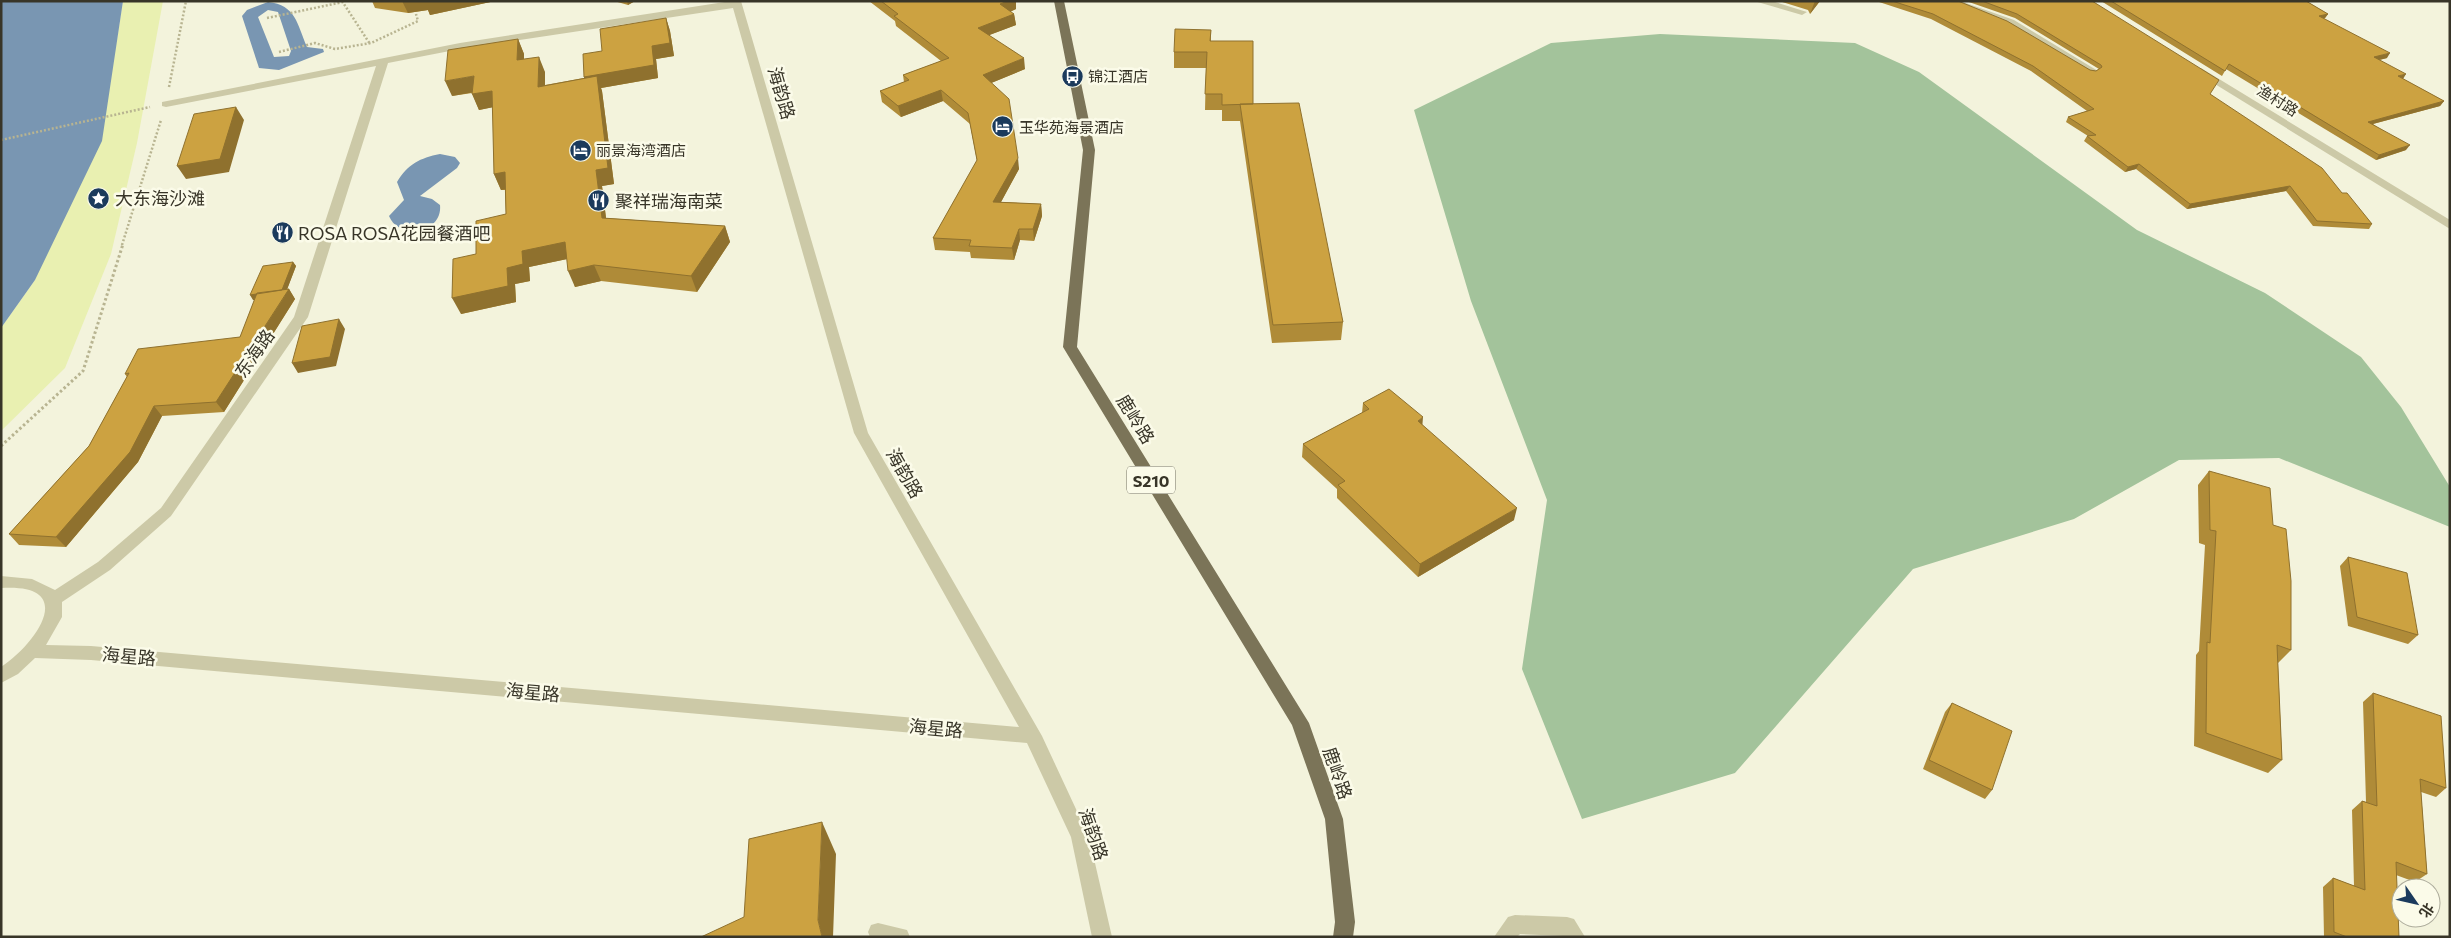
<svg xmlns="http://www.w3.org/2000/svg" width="2451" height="938" font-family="Commissioner,'Noto Sans SC',sans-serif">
  <rect width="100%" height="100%" fill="#f3f3dc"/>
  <!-- green -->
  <path fill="#a3c39b" d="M1660,34L1855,43L1919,72L2137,230L2265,293L2361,357L2401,407L2450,487V527L2279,458L2179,460L2074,519L1913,569L1735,773L1582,819L1522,669L1547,500L1471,301L1414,110L1551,43Z"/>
  <!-- sand -->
  <path fill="#e9f0b1" d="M123,1H163L137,143L111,254L65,368L1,431V328L35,280L117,40Z"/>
  <!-- water -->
  <path fill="#7996b2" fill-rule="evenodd" d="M1,1H123L102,141L35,280L1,328Z
    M268,2C296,5 297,24 307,47L323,49L324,52L279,70L259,68L242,16L247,10ZM268,10L278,12L291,51L289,56L274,57L258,17Z
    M440,154L455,157L460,163L457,168L420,196L432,199L440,205C443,233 399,241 389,216L404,200L397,182C408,164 420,158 440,154Z"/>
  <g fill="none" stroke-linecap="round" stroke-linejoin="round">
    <!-- path-far1 -->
    <path stroke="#b8b491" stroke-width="2.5" stroke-dasharray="2 2" stroke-linecap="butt" d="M342,1L370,44
      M267,18L343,2
      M279,52L315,43L335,49L371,43L418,21L416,14
      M169,87L186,1
      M1,140L150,107
      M122,245L161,120"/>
    <!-- path -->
    <path stroke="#b8b491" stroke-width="3" stroke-dasharray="2.5 2.5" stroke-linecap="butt" d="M1,446L83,371L123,244"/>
    <!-- minor -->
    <path fill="#ccc9a7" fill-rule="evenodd" d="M731,1H741L868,433L1042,736L1089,837L1112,937H1092L1071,837L1027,743L91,660L35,658L18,674L1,683V667C37,643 79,583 1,588V576L32,579L55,590L98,562L161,508L294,317L376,66L166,107L162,106V102L460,43ZM733,8L854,433L1019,727L91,646L46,645L62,617V602L110,570L171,516L308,317L388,63L460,49Z
      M1754,1H1772L1807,12L1802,15Z
      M1945,1H1960L2014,20L2098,71L2093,74L2089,73L2006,24Z
      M2201,68L2450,220V229L2197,73L2196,71Z
      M1515,915L1567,917L1574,919L1585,937L1520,934L1517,937H1494L1508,917Z
      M878,923L907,930L910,937H870L868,932L871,925Z"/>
    <!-- major -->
    <path fill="#7b7458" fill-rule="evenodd" d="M1054,1H1064L1095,150L1077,347L1309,723L1343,819L1355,922L1353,937H1333L1335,922L1325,819L1292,725L1063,347L1083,150Z"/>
  </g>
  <!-- wall -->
  <path fill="#af8b38" d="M372,1H495L430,15L428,10L408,13L375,8Z
    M614,1H635L628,5Z
    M869,1H1016V9L1010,12L1014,14L1016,25L989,35L1025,69L991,83L1019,169L1001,202L1041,204L1042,216L1034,241L1020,240L1014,260L971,258L970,252L935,250L933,238L977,161L970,124L943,101L901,117L882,102L880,91L904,82L903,75L941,61L896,26L895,21Z
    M1779,1H1820L1810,14L1808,10Z
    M1876,1H1958L2090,70L2096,71L2099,69L2015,18L1966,1H2092L2210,94L2342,193L2372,224L2369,229L2313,226L2286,191L2187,209L2136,169L2125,172L2084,141L2087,136H2088L2066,122L2068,117L2087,111L2031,71L1931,19Z
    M2101,1H2306L2328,14L2325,18L2324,19L2387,58L2379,60L2403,79L2444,101L2440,106L2373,124L2406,150L2376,160L2226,69L2222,76Z
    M666,18L670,31L674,56L656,59L658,78L601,88L602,91L614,184L602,186L606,218L725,226L730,242L697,292L601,281L575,287L567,259L529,267L530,281L515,284L516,302L461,314L476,254L506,214L505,190H501L494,174L493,107L479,110L472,93L452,96L518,39L524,54V59L545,72V85L584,78V77L602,51Z
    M1211,30V41L1253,104L1343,322L1341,340L1272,343L1240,121H1222V110H1205L1206,68H1174V52Z
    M293,262L296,266L287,289H289L295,299L224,412L162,416L138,462L66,547L19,545L9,534L89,446L127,377L125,374L240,337L255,300H253Z
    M1363,403L1422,425L1514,520L1418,577L1337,498V489L1302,457L1303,444L1362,413Z
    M2209,471L2273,525L2291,650L2278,663L2282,760L2268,773L2194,746L2196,655L2199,651L2205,545L2199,543L2198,485Z
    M2348,557L2418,635L2408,644L2348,626L2340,566Z
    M2373,693L2446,788L2436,797L2421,792L2427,874L2415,882L2396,875L2399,937H2324L2323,887L2333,878L2354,886L2352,810L2362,801L2366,802L2363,702Z
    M1952,703L1992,790L1985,799L1923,769L1945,712Z"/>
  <!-- shaded-wall -->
  <path fill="#8f712e" d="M402,1H495L430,15L428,10L408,13Z
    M627,1H635L628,5Z
    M1008,1H1016V9L1002,15L1000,4Z
    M1815,1H1820L1810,14Z
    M1014,14L1016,25L979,39L978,28Z
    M2328,14L2325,18L2316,20L2319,16Z
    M666,18L670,31L674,56L656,59L658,78L601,88L602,91L614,184L602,186L608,234L602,218L596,170L589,90L584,77L652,46Z
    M518,39L524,54V76L517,60Z
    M2390,53L2387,58L2371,62L2374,57Z
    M539,57L545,72V102L538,87Z
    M1024,58L1025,69L984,86L983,75Z
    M2406,74L2403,79L2398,76Z
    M474,76L480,91L452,96L445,81Z
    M941,90L943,101L901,117L898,106Z
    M492,91L499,106L479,110L472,94Z
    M2444,101L2440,106L2365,126L2368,122Z
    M236,107L244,120L229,172L186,179L177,166Z
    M2410,145L2406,150L2376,160L2379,155Z
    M1018,158L1019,169L995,213L993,202Z
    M2139,164L2136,169L2125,172L2128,167Z
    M505,172L512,188L501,190L494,174Z
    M2290,186L2286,191L2187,209L2190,204Z
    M1041,204L1042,216L1034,241L1033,229Z
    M725,226L730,242L697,292L691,276Z
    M1019,229L1020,240L1014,260L1012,248Z
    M565,242L572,258L529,267L530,281L515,284L516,302L461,314L452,298L507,268L522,251Z
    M293,262L296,266L285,295L289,289L295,299L224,412L216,402L285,296L253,300L250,295Z
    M594,265L601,281L575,287L568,271Z
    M339,319L345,329L336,366L298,373L292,363Z
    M154,406L162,416L138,462L66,547L56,537Z
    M1423,417L1422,430L1418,421Z
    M1517,508L1514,520L1418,577L1420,564Z
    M822,822L836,854L833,937H822L818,920Z"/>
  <!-- building -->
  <path fill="#cca241" stroke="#8f712e" d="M881,1H1008L1000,4L1014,14L978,28L1024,58L983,75L1009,99L1018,158L993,202L1041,204L1033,229H1019L1012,248L969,246L971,240L933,238L977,160L968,113L941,90L898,106L880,91L909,80L903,75L949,58L894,16L898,14Z
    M1892,1H1958L2007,21L2090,70L2096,71L2102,67L2101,65L2017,14L1982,1H2092L2219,80L2210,94L2322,168L2342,193H2347L2372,224L2317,221L2290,186L2190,204L2139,164L2128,167L2087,136L2096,135L2068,117L2094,109L2033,66L1933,14Z
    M2111,1H2306L2328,14L2319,16L2390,53L2374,57L2406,74L2398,76L2444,101L2368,122L2410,145L2379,155L2229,64L2225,71Z
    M666,18L670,43L652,46L654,65L584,77L583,54L602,51L600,29Z
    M1175,29L1211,30L1210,41H1253V104L1222,105V94H1205L1207,52H1174Z
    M518,39L517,60L539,57L538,87L597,76L608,168L596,170L602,218L725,226L691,276L594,265L568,271L565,242L522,251L523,264L507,268L508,286L452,298L453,259L476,254V221L506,214L505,172L494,174L492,91L472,94L474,76L445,81L448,50Z
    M1299,103L1343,322L1273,325L1240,104Z
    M236,107L220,159L177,166L194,114Z
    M293,262L282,290L250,295L263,266Z
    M289,289L216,402L154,406L130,452L56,537L9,534L89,446L129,373L125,374L138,349L240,337L257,293Z
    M339,319L330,357L292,363L302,326Z
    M1389,389L1423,417L1418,421L1517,508L1420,564L1338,485L1345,481L1303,444L1369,409L1363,403Z
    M2209,471L2270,488L2273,525L2286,529L2291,581V650L2277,645L2282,760L2206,733L2207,642L2210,643L2216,531L2210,530Z
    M2348,557L2407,573L2418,635L2357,617Z
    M2373,693L2441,716L2446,788L2420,779L2427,874L2396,862L2399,937H2347L2334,932L2333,878L2365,890L2362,801L2377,806Z
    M1952,703L2012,731L1992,790L1929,760Z
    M822,822L818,920L822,937H701L744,917L749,839Z"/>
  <!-- icons -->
  <defs>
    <symbol id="bus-disc" viewBox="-11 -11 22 22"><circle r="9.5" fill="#1b3a5c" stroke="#fbfbe9"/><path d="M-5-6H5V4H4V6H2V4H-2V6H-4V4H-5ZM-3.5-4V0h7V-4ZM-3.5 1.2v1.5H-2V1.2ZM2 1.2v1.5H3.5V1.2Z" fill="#fff"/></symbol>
    <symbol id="hotel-disc" viewBox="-11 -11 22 22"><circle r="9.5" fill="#1b3a5c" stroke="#fbfbe9"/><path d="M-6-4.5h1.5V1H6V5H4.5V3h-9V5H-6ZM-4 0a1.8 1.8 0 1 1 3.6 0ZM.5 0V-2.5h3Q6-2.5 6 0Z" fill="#fff"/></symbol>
    <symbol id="sight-disc" viewBox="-11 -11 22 22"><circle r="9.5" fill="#1b3a5c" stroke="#fbfbe9"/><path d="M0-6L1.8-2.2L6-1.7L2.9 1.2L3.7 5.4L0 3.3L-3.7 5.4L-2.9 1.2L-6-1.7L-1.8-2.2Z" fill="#fff"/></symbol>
    <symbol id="restaurant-disc" viewBox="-11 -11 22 22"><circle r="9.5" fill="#1b3a5c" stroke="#fbfbe9"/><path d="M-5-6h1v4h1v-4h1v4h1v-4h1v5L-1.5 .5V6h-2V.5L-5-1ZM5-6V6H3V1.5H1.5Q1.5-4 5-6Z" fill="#fff"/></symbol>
  </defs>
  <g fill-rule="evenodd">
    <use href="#bus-disc" x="1060" y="64" width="25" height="25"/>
    <use href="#hotel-disc" x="990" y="114" width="25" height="25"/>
    <use href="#hotel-disc" x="568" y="138" width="25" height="25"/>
    <use href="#sight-disc" x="86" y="186" width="25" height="25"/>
    <use href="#restaurant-disc" x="586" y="188" width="25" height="25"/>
    <use href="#restaurant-disc" x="270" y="220" width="25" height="25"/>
  </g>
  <g text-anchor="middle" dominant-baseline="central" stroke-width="5" stroke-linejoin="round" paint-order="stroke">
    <!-- far-poi labels -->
    <g font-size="15" fill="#383528" stroke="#fbfbe9" text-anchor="start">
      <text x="1088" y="76">锦江酒店</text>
      <text x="1019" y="127">玉华苑海景酒店</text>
      <text x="596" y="150">丽景海湾酒店</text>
    </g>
    <!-- far-street labels -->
    <g font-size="15" fill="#383528" stroke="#fbfbe9">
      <text transform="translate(2278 100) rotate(32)">渔村路</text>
    </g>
    <!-- shield labels -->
    <rect fill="#fbfbe9" stroke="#727062" stroke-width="1" x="1127" y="466.5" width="48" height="27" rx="4"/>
    <g font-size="16" font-weight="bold" fill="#383528">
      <text x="1151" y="480">S210</text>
    </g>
    <!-- street labels -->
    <g font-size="18" fill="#383528" stroke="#fbfbe9">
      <text transform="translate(782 93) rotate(74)">海韵路</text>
      <text transform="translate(254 353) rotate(-55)">东海路</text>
      <text transform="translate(1136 419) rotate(58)">鹿岭路</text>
      <text transform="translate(905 473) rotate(60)">海韵路</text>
      <text transform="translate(129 656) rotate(5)">海星路</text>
      <text transform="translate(533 692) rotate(5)">海星路</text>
      <text transform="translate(936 728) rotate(5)">海星路</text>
      <text transform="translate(1338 773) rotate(71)">鹿岭路</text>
      <text transform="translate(1094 834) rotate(71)">海韵路</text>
    </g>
    <!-- poi labels -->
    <g font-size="18" fill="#383528" stroke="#fbfbe9" text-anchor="start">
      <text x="115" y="198">大东海沙滩</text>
      <text x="615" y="201">聚祥瑞海南菜</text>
      <text x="298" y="233">ROSA ROSA花园餐酒吧</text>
    </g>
  </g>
  <!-- border -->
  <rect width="2451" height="938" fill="none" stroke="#383528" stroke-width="5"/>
  <!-- north arrow -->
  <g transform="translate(2416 903) rotate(124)"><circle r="24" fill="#fbfbe9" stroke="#adac9c"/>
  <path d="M0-4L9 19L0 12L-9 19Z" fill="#1b3a5c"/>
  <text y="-8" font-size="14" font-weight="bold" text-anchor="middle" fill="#383528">北</text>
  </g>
</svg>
